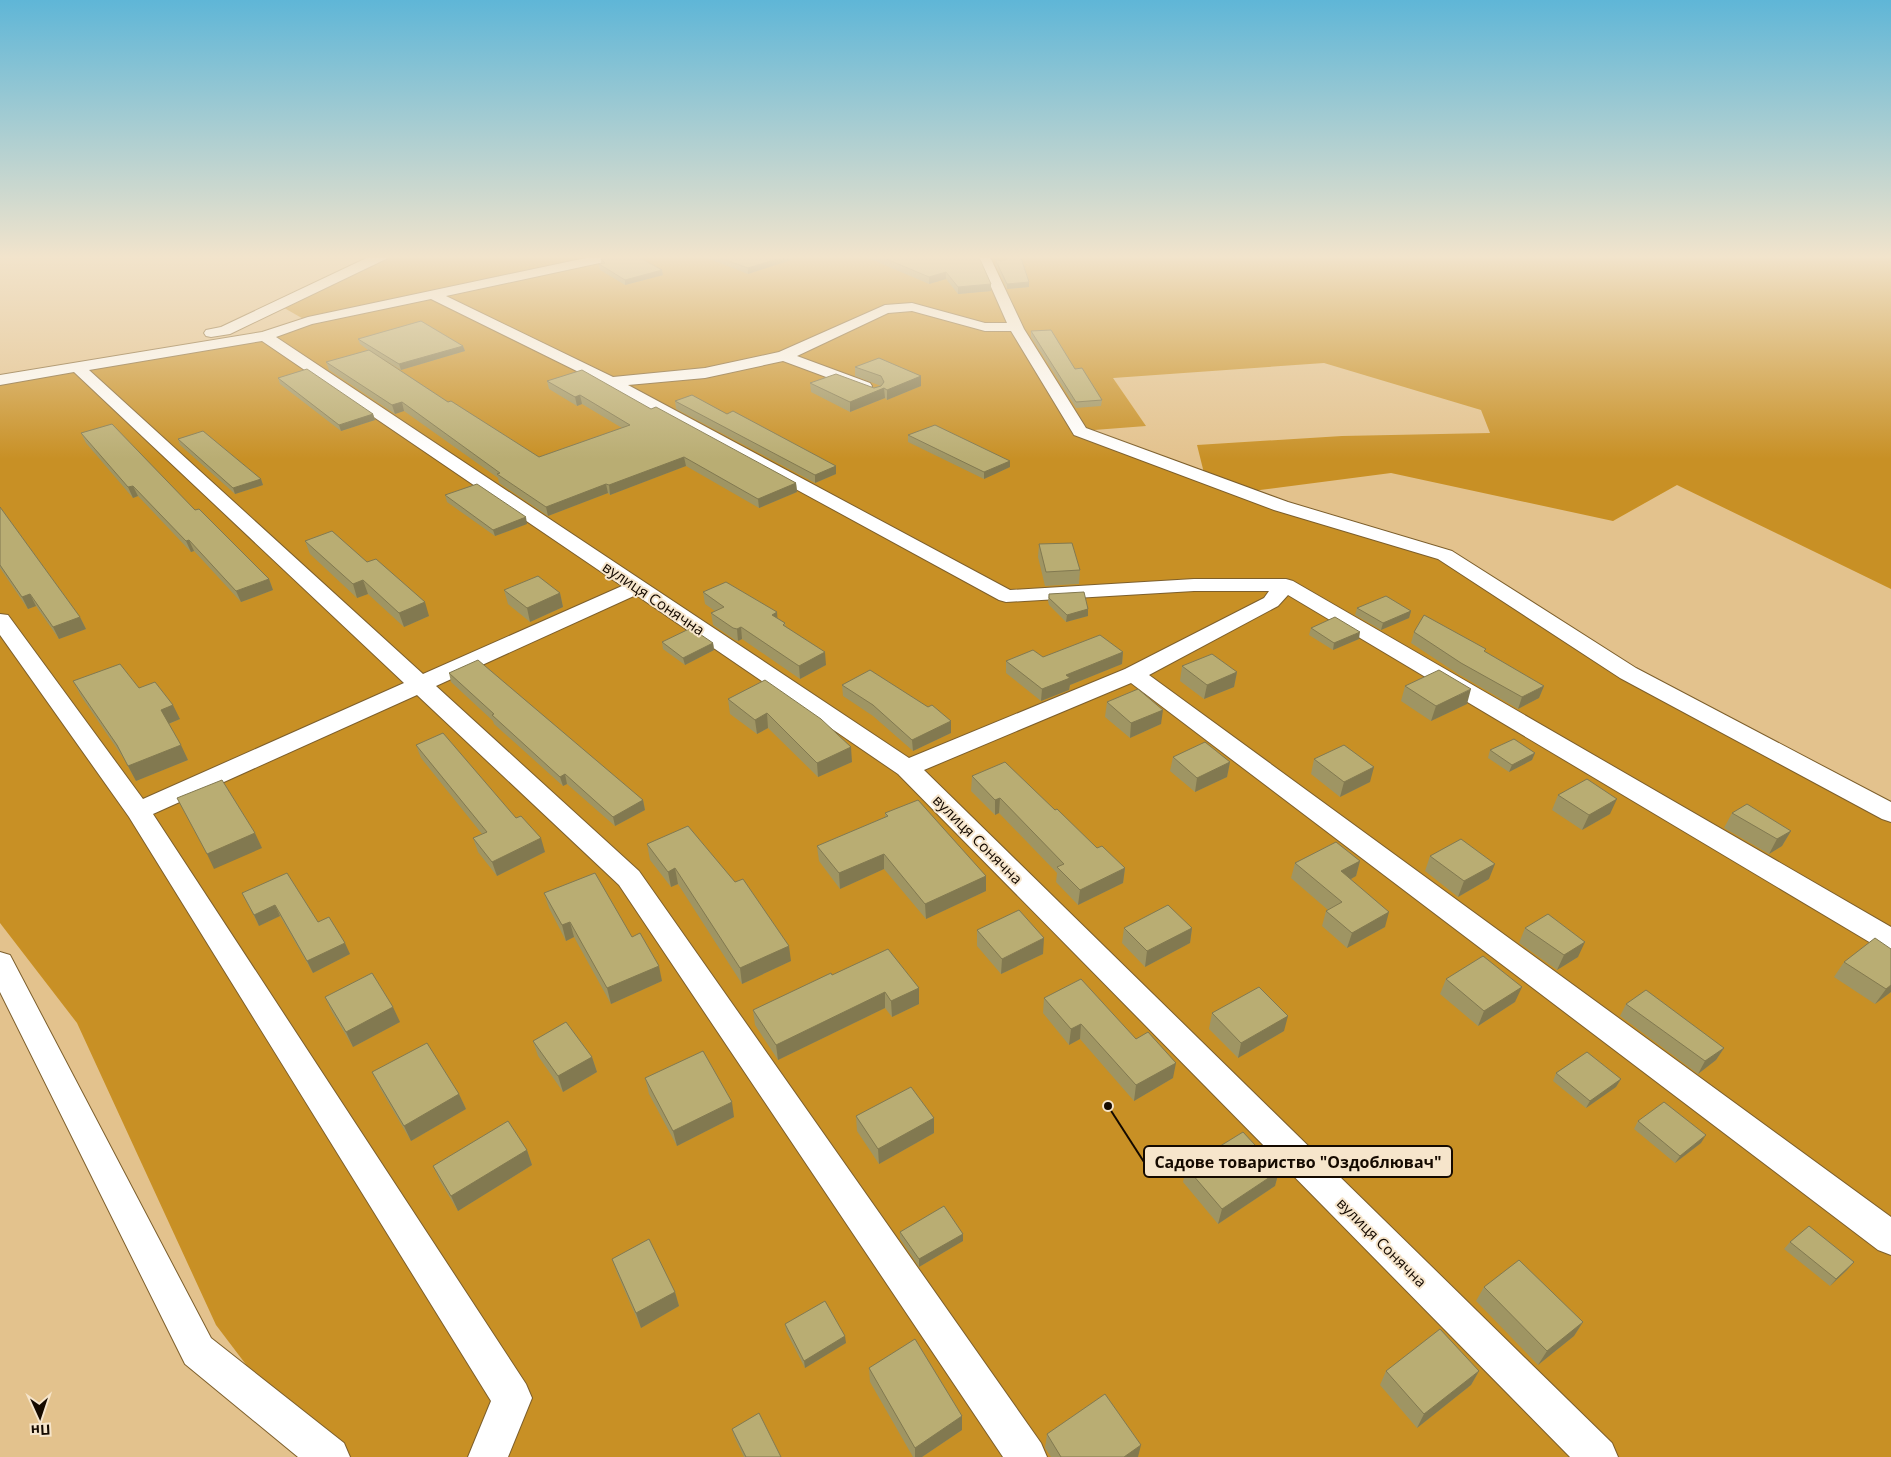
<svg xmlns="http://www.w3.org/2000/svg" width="1891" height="1457" font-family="'Open Sans',sans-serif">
  <rect width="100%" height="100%" fill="#e3c28d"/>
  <!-- green -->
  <path fill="#c89025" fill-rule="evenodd" d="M383,255H1891V589L1677,485L1613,521L1391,473L1244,492L1445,555L1628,673L1891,813V1457H316L216,1325L77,1023L0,923V380L265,336L307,321L279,305ZM1324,363L1481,410L1490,433L1342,436L1197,445L1205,477L1081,431L1146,426L1113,378Z"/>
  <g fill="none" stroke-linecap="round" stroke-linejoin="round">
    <defs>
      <path id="street" d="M373,255H389L388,258L230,334L211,337L206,336L204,333L206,330L221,327Z
        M600,255H624L618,259L446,296L613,377L705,368L779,352L885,305L912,303L985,323H1007L977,255H989L1024,329L1086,428L1288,502L1452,551L1636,668L1891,802V822L1882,819L1620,678L1438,559L1274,510L1074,435L1011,331H985L912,311L888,313L797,356L870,383L872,386L870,389L864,391L783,361L705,378L628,385L1010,590L1194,579H1286L1293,581L1891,927V952L1881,949L1288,595L1278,606L1149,675L1891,1217V1255L1878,1250L1131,683L924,770L1612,1443L1618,1457H1570L898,774L636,595L436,686L639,871L1041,1443L1047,1457H1003L619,885L417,695L153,814L526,1384L532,1398L508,1457H468L491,1401L129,817L0,635V614L8,615L143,799L404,683L74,372L0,385V375L262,332L308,317ZM431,299L605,385L999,600L1006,602L1194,591H1269L1264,598L1125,669L909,758L276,337L312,324ZM262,341L622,586L423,674L89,370Z
        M0,952L10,955L211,1338L344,1443L350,1457H298L185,1364L0,992Z"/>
    </defs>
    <!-- street casing -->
    <use href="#street" stroke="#7d5f2c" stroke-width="2"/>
    <!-- street -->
    <use href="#street" fill="#fff" fill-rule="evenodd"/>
  </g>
  <!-- wall -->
  <path fill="#9f9563" d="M704,255H790L791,260L748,274L704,257Z
    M861,255H978L991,284V291L958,294L946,279L929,284Z
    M618,256L663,275L625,285L600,270L599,264H601V259Z
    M995,259L1029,282V287L1007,289L995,264Z
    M1031,331L1075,369L1102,400L1101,406L1076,408L1031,337Z
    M358,339L463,346L465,351L401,370L378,356L448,402L539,457L622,428L582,404L577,406L549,389L547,381L651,409L796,483L797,492L759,508L686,466L610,495L608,493L548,516L499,483L498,478L404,411L395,414L329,370L326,362L368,350L360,344Z
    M855,367L921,376V386L887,400L885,398L850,412L811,392L810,383L874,388L881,386L855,376Z
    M278,378L373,414L375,420L341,431L280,384Z
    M675,401L727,414L836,466V474L815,483L676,409Z
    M81,433L195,510L269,579L273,590L241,602L194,551L191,552L138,496L133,498L86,443Z
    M908,435L1010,461V467L984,479L908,442Z
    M178,439L261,479L263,485L235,494L180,445Z
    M445,495L527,524L495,536L447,502Z
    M0,507L80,617L86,629L59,639L36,606L28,609L0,568Z
    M305,541L429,616L404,627L368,594L357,598L310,554Z
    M1039,544L1080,570L1079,584L1045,586L1038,557Z
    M504,590L560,593L563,607L530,622L508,604Z
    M703,592L777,612V618L785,623L786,627L826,665L800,679L742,639L738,641L735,640L713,625L711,613L715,611L705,604Z
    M1049,594L1088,616L1066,622L1049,605L1048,601Z
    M1357,608L1411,611L1409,618L1381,630L1355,615Z
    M1311,628L1359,639L1333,650L1309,635Z
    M1414,632L1486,652L1544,686L1539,698L1518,709L1458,674L1411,643Z
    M662,642L713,643L714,650L685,665L663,649Z
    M1123,652L1122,664L1070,685L1069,690L1041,701L1006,673V661L1043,657Z
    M1182,666L1237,672L1234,687L1204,699L1180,681Z
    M449,673L643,800L645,810L615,826L567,784L563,786L494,724L493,721L451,682Z
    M765,680L852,762L818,777L768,728L757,734L730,714L728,699Z
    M73,681L139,688L180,719L169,724L188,760L136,781L124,759L81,696Z
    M842,685L928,707L951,733L913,751L873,716L843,696Z
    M1405,686L1467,704L1431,721L1401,701Z
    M1107,702L1161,724L1130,738L1105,717Z
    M416,745L516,818L545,852L497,876L478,852L473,838L482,834L421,758Z
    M1490,750L1535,753L1532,760L1509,772L1488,758Z
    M1173,757L1230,762L1227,777L1195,792L1170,771Z
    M1314,759L1370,782L1340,797L1311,774Z
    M972,776L1055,810L1097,848L1125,868L1123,883L1078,905L1056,882L1057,873L999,813L995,815L971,791Z
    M1558,795L1610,814L1582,830L1552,810Z
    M885,813L986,891L926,919L884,869L840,889L819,861L817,846L885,817Z
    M1732,813L1791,831L1782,846L1769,854L1724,828Z
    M647,844L791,961L742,984L678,884L671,887L650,860Z
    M1430,856L1489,879L1458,897L1425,871Z
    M1360,861L1356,876L1351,879L1385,927L1347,948L1322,926L1326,911L1328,910L1291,878L1295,863Z
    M242,893L318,922L350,954L313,973L280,916L259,926Z
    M544,893L632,937L662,981L611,1004L574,937L566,941L549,908Z
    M1124,928H1192L1190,943L1145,967L1122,943Z
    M1525,928L1578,957L1557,970L1519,943Z
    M977,930L1043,954L1001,974L977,946Z
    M1844,962L1891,992L1875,1004L1834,977Z
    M832,975L919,988V1004L892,1017L885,1008L778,1060L755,1025L753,1010Z
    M1446,979L1515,1002L1478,1026L1440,994Z
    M325,997L400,1022L353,1047L332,1012Z
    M1044,998L1136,1039L1173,1078L1134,1101L1080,1039L1069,1045L1043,1013Z
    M1626,1004L1724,1048L1716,1060L1698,1074L1620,1016Z
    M1212,1013L1284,1031L1238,1058L1209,1029Z
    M533,1041L592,1057L597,1072L563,1092L538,1056Z
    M372,1072L459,1094L466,1109L411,1141L380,1088Z
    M1556,1073L1621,1079L1616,1087L1586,1108L1553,1081Z
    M645,1078L734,1117L677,1146L649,1094Z
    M856,1116L934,1118V1133L879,1164L857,1131Z
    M1638,1121L1701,1143L1675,1163L1634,1129Z
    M527,1150L532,1165L458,1211L440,1181L433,1166Z
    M1186,1167L1279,1171L1275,1186L1218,1224L1183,1182Z
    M900,1232L963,1241L919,1267L900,1239Z
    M1790,1242L1854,1262L1847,1270L1830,1286L1784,1249Z
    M612,1259L675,1292L679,1306L641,1328L617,1273Z
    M1484,1287L1583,1322L1574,1336L1538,1365L1476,1301Z
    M785,1324L846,1343L805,1368L786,1331Z
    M869,1368L962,1416V1430L922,1457H913L870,1382Z
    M1386,1371H1479L1471,1385L1417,1428L1380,1385Z
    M732,1429L781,1457H744L734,1436Z
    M1047,1434L1138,1457H1051L1045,1448Z"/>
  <!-- shaded-wall -->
  <path fill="#827950" d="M790,255L791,260L748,274V268Z
    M662,270L663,275L625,285V280Z
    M946,272V279L929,284V277Z
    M1029,282V287L1007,289V284Z
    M991,284V291L958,294V287Z
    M463,346L465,351L401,370L399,364Z
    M921,376V386L887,400V390Z
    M884,388L885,398L850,412V402Z
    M580,395L582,404L577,406L575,397Z
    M402,402L404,411L395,414L392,405Z
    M373,414L375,420L341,431L339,425Z
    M684,457L686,466L610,495L609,485Z
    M1010,461V467L984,479V472Z
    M836,466V474L815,483V475Z
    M261,479L263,485L235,494L233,488Z
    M796,483L797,492L759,508L758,499Z
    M606,484L608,493L548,516L546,507Z
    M133,486L138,496L133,498L128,487Z
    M526,517L527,524L495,536L493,530Z
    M189,540L194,551L191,552L186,541Z
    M269,579L273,590L241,602L236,591Z
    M363,580L368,594L357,598L353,584Z
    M560,593L563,607L530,622L527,608Z
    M30,594L36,606L28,609L22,597Z
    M425,602L429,616L404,627L399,613Z
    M1088,609V616L1066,622L1067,615Z
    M1411,611L1409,618L1381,630L1383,623Z
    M777,612L778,625L772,615Z
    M80,617L86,629L59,639L53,627Z
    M741,627L742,639L738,641L737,629Z
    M1360,632L1359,639L1333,650L1334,643Z
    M713,643L714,650L685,665L683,658Z
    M825,652L826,665L800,679L799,666Z
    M1123,652L1122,664L1070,685L1069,690L1041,701L1042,689L1066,675Z
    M1237,672L1234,687L1204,699L1207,685Z
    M1544,686L1539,698L1518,709L1522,697Z
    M1471,689L1467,704L1431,721L1436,706Z
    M173,705L180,719L168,724L161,710Z
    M1163,710L1161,724L1130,738L1131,723Z
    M767,713L768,728L757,734L755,720Z
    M951,721V733L913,751L912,740Z
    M181,745L188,760L136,781L128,766Z
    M851,747L852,762L818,777L817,763Z
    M1535,753L1532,760L1509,772L1512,765Z
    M1230,762L1227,777L1195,792L1197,778Z
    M1374,767L1370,782L1340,797L1344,782Z
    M565,774L567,784L563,786L560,777Z
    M1000,798L999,813L995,815V800Z
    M1617,799L1610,814L1582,830L1589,815Z
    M643,800L645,810L615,826L613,817Z
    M1791,831L1782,846L1769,854L1777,839Z
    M255,833L262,848L214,869L207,854Z
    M541,838L545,852L497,876L492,862Z
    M884,854V869L840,889L839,873Z
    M1360,861L1356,876L1337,887L1341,871Z
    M1495,864L1489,879L1458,897L1464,881Z
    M675,868L678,884L671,887L668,872Z
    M1125,868L1123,883L1078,905L1080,890Z
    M986,876V891L926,919L925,904Z
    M275,905L280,916L259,926L254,915Z
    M1389,912L1385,927L1347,948L1352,933Z
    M570,922L574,937L566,941L562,925Z
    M1192,928L1190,943L1145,967L1147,951Z
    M1044,938L1043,954L1001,974L1002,959Z
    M1585,942L1578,957L1557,970L1564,955Z
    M345,943L350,954L313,973L307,961Z
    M789,946L791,961L742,984L740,968Z
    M659,966L662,981L611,1004L607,988Z
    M1891,985V992L1875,1004L1886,989Z
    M1522,987L1515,1002L1478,1026L1484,1011Z
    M919,988V1004L892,1017L891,1001Z
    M885,992V1008L778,1060L776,1045Z
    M393,1007L400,1022L353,1047L346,1032Z
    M1288,1016L1284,1031L1238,1058L1241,1043Z
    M1081,1024L1080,1039L1069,1045L1071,1029Z
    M1724,1048L1716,1060L1698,1074L1705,1061Z
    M592,1057L597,1072L563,1092L558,1076Z
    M1176,1063L1173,1078L1134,1101L1136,1085Z
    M1621,1079L1616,1087L1586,1108L1590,1101Z
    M459,1094L466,1109L411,1141L404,1126Z
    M732,1102L734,1117L677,1146L673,1131Z
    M934,1118V1133L879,1164L878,1149Z
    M1706,1135L1701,1143L1675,1163L1680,1156Z
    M527,1150L532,1165L458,1211L451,1196Z
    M1279,1171L1275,1186L1218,1224L1222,1209Z
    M963,1234V1241L919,1267V1259Z
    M1854,1262L1847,1270L1830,1286L1836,1279Z
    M675,1292L679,1306L641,1328L636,1313Z
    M1583,1322L1574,1336L1538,1365L1547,1351Z
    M845,1336L846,1343L805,1368L804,1361Z
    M1479,1371L1471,1385L1417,1428L1424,1414Z
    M962,1416V1430L922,1457H915V1448Z
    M1141,1445L1138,1457H1124Z"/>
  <!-- building -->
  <path fill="#b9ad73" stroke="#827950" d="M618,255H635L662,270L625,280L599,264L605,263L601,259Z
    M712,255H790L748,268Z
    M877,255H978L991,284L958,287L946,272L929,277Z
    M1019,255H1020L1029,282L1007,284L995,259L1001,261Z
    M421,321L463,346L399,364L358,339Z
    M1051,330L1075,369L1082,368L1102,400L1076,402L1031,331Z
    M369,350L448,402L451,401L539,457L630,425L580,395L575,397L547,381L582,370L651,409L656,407L796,483L758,499L684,457L609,485L606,484L546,507L497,474L500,473L402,402L392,405L326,362Z
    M879,358L921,376L887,390L884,388L850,402L810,383L836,374L874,388L881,386L884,382L881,376L855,367Z
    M307,369L373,414L339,425L278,378Z
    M692,395L727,414L733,411L836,466L815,475L675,401Z
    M112,424L195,510L199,509L269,579L236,591L189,540L186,541L133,486L128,487L81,433Z
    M935,425L1010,461L984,472L908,435Z
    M203,431L261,479L233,488L178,439Z
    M477,484L526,517L493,530L445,495Z
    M0,507L80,617L53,627L30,594L22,597L0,565Z
    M332,531L367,562L376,559L425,602L399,613L363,580L353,584L305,541Z
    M1072,543L1080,570L1046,572L1039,544Z
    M538,576L560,593L527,608L504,590Z
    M726,582L777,612L772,615L785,623L783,625L825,652L799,666L741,627L737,629L733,628L711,613L724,607L703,592Z
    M1084,592L1088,609L1067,615L1049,598V594Z
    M1386,596L1411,611L1383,623L1357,608Z
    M1424,615L1486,649L1484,651L1544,686L1522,697L1461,663L1414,632Z
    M1335,617L1360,632L1334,643L1311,628Z
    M691,628L713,643L683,658L662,642Z
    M1100,635L1123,652L1066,675L1070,678L1042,689L1006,661L1033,650L1043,657Z
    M1212,654L1237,672L1207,685L1182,666Z
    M478,660L643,800L613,817L565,774L560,777L492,715L494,714L449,673Z
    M120,664L139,688L155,682L173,705L161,710L181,745L128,766L117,745L73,681Z
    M870,670L928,707L932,705L951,721L912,740L873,705L842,685Z
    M1439,670L1471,689L1436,706L1405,686Z
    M765,680L821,719L851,747L817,763L767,713L755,720L728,699Z
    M1138,689L1163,710L1131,723L1107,702Z
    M443,733L516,818L521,816L541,838L492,862L473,838L487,832L416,745Z
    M1514,739L1535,753L1512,765L1490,750Z
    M1205,742L1230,762L1197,778L1173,757Z
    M1344,745L1374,767L1344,782L1314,759Z
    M1005,762L1055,810L1057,809L1097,848L1102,846L1125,868L1080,890L1057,867L1064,864L1000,798L995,800L972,776Z
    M1587,779L1617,799L1589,815L1558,795Z
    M222,780L255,833L207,854L177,798Z
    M918,800L986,876L925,904L884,854L839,873L817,846L888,816L885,813Z
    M1747,804L1791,831L1777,839L1732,813Z
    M688,826L735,882L743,879L789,946L740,968L675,868L668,872L647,844Z
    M1461,839L1495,864L1464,881L1430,856Z
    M1336,842L1360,861L1341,871L1389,912L1352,933L1326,911L1342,902L1295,863Z
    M287,873L318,922L329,917L345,943L307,961L275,905L254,915L242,893Z
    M595,873L632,937L640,933L659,966L607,988L570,922L562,925L544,893Z
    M1168,905L1192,928L1147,951L1124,928Z
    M1019,910L1044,938L1002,959L977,930Z
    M1548,914L1585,942L1564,955L1525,928Z
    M1875,938L1891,949V985L1886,989L1844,962Z
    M888,949L919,988L891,1001L885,992L776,1045L753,1010L831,973L832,975Z
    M1483,956L1522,987L1484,1011L1446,979Z
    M372,973L393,1007L346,1032L325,997Z
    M1081,979L1136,1039L1148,1032L1176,1063L1136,1085L1081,1024L1071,1029L1044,998Z
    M1259,987L1288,1016L1241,1043L1212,1013Z
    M1646,990L1724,1048L1705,1061L1626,1004Z
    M566,1022L592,1057L558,1076L533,1041Z
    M427,1043L459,1094L404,1126L372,1072Z
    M703,1051L732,1102L673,1131L645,1078Z
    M1587,1052L1621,1079L1590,1101L1556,1073Z
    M911,1087L934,1118L878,1149L856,1116Z
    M1664,1102L1706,1135L1680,1156L1638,1121Z
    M508,1121L527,1150L451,1196L433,1166Z
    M1243,1132L1279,1171L1222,1209L1186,1167Z
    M944,1206L963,1234L919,1259L900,1232Z
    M1809,1226L1854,1262L1836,1279L1790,1242Z
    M649,1239L675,1292L636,1313L612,1259Z
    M1519,1260L1583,1322L1547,1351L1484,1287Z
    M825,1301L845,1336L804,1361L785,1324Z
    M1440,1329L1479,1371L1424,1414L1386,1371Z
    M915,1339L962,1416L915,1448L869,1368Z
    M1105,1394L1141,1445L1124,1457H1061L1047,1434Z
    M759,1413L781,1457H746L732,1429Z"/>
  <!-- sky -->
  <linearGradient id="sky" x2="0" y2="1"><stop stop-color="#5fb6d7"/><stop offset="0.56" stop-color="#f2e4cc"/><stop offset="1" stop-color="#f2e4cc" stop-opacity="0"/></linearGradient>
  <rect width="1891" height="459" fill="url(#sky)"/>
  <g text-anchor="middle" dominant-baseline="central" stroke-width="4" stroke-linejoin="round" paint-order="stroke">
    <!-- street labels -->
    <g font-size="15" fill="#150a00" stroke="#f6e5cb">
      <text transform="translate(654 598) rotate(34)">вулиця Сонячна</text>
      <text transform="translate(978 839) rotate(45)">вулиця Сонячна</text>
      <text transform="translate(1382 1242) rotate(45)">вулиця Сонячна</text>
    </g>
  </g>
  <!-- callouts -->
  <path fill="none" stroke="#150a00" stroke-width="2" d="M1108 1106L1144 1162"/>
  <circle fill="#150a00" stroke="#f6e5cb" stroke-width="2" cx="1108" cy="1106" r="5"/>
  <rect fill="#f6e5cb" stroke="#150a00" stroke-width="2" x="1144" y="1146" width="308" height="31" rx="5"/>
  <g font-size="16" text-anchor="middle" font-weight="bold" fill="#150a00">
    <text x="1298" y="1168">Садове товариство "Оздоблювач"</text>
  </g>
  <!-- north arrow -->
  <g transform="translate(40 1417) rotate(177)" stroke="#f6e5cb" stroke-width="4" paint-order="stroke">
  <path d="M0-4L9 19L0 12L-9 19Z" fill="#150a00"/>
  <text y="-8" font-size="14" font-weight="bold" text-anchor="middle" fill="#150a00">Пн</text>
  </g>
</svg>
